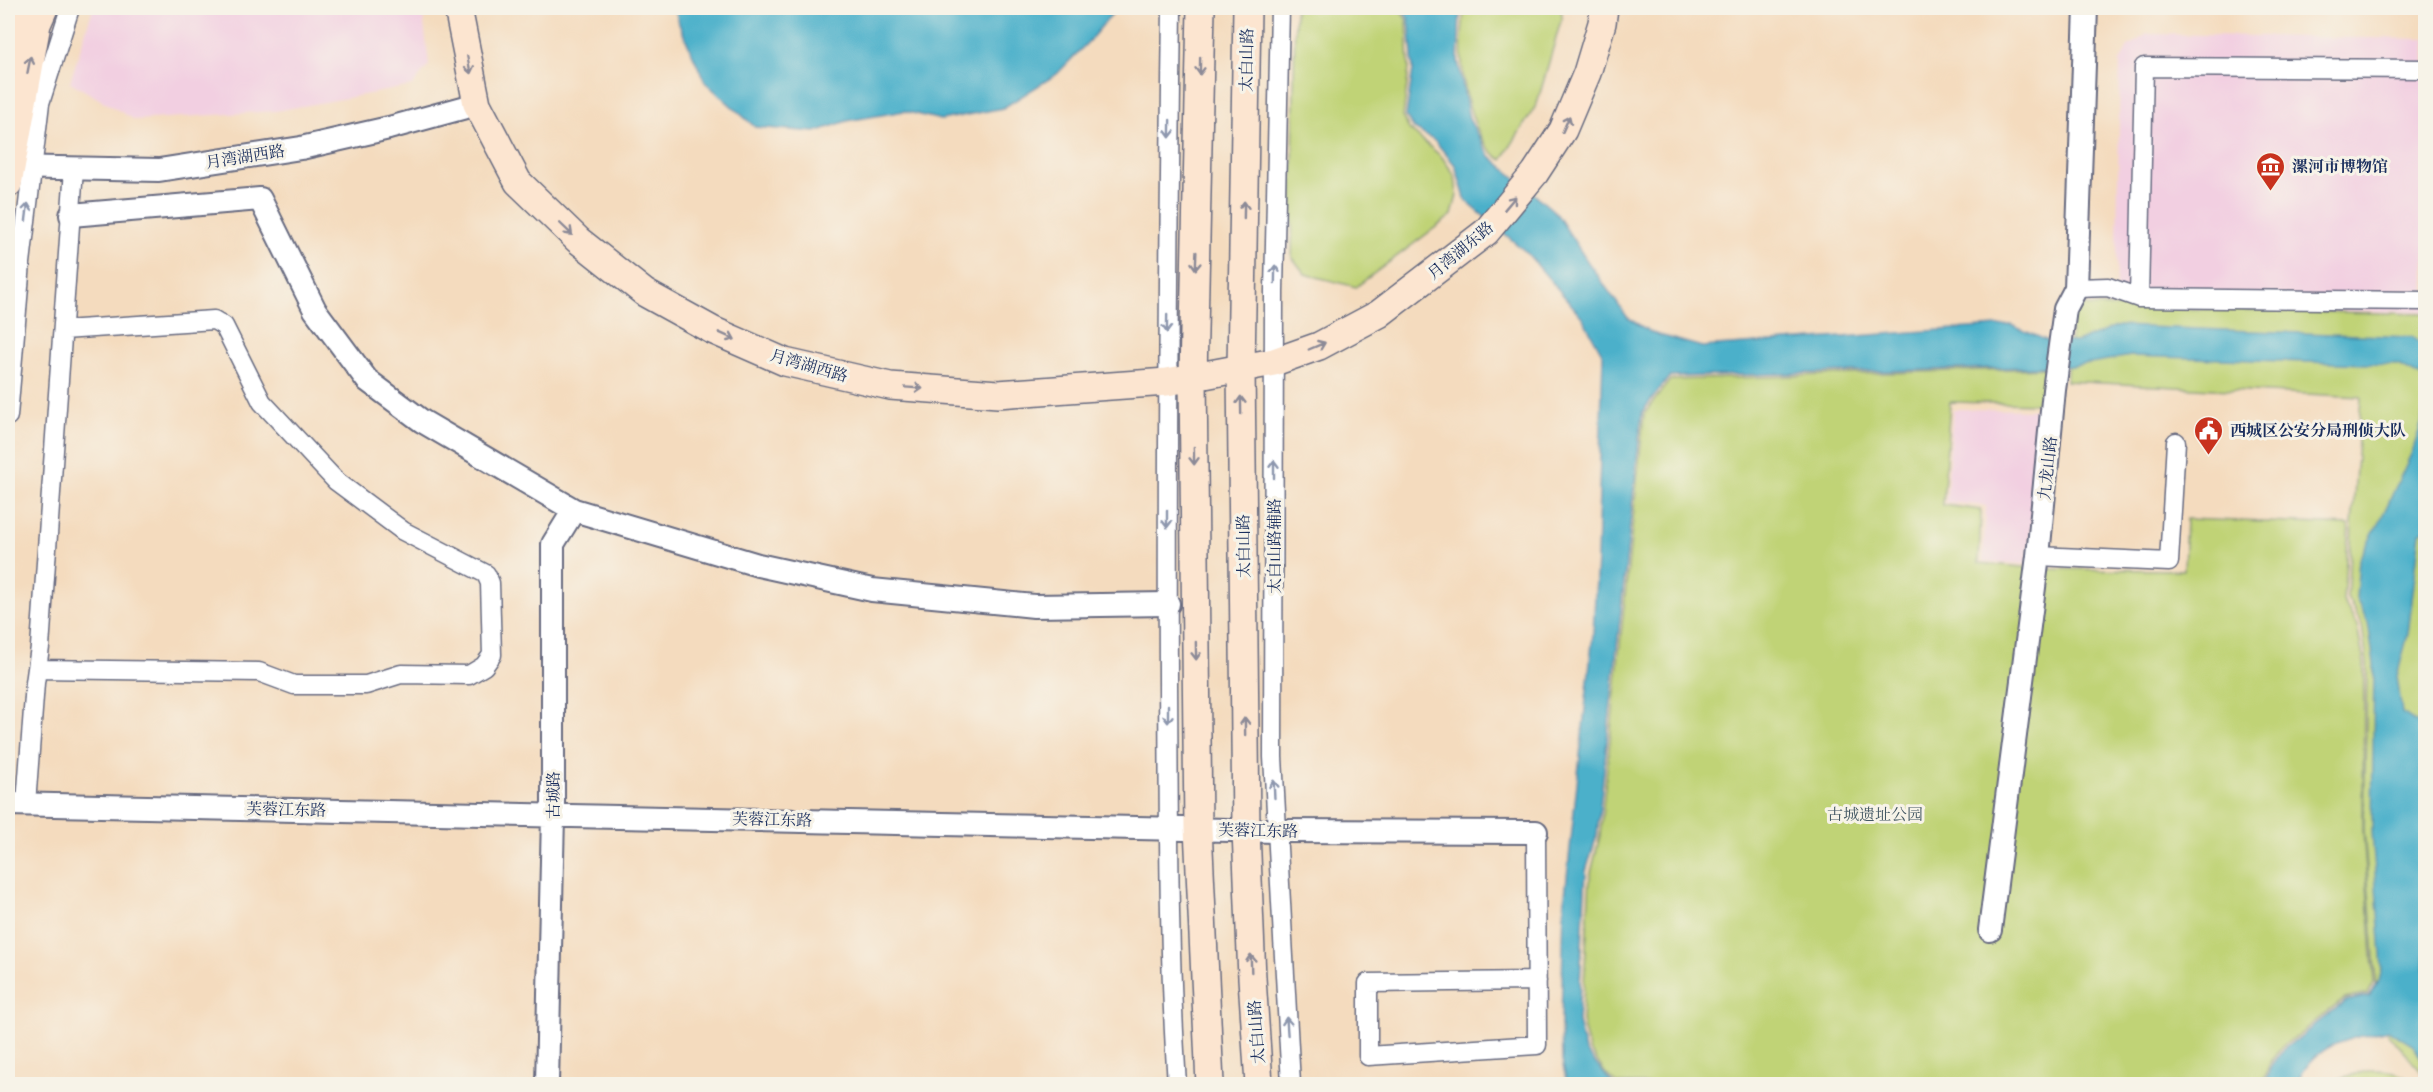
<svg xmlns="http://www.w3.org/2000/svg" width="2433" height="1092" font-family="'Libre Caslon Text','Noto Serif SC',serif">
  <rect width="100%" height="100%" fill="#f7f3e8"/>
  <filter id="ink" filterUnits="userSpaceOnUse"><feTurbulence type="fractalNoise" baseFrequency=".0167" numOctaves="2"/><feDisplacementMap in="SourceGraphic" scale="12" xChannelSelector="R" yChannelSelector="G"/><feConvolveMatrix kernelMatrix="1 2 1 2 8 2 1 2 1" color-interpolation-filters="sRGB"/></filter>
  <filter id="wash" filterUnits="userSpaceOnUse"><feTurbulence type="fractalNoise" baseFrequency=".008" numOctaves="4" result="noise"/><feDisplacementMap in="SourceGraphic" scale="24" xChannelSelector="R" yChannelSelector="G"/><feGaussianBlur stdDeviation="1.35" result="paint"/><feColorMatrix in="noise" values="0 0 0 0 0 0 0 0 0 0 0 0 0 0 0 0 0 1.4 0 .05"/><feComposite in="paint" operator="in"/></filter>
  <g filter="url(#wash)">
    <rect width="100%" height="100%" fill="#f4dbbe"/>
    <!-- built -->
    <path fill="#f2cfe1" d="M93,8H422L429,65L412,86L276,111L135,120L70,82Z
      M2147,34L2425,39V312L2116,306L2120,62L2128,47Z
      M1953,409L2044,410L2027,564L1983,561L1986,506L1946,502Z"/>
    <!-- green -->
    <path fill="#c0d376" stroke="#6e816a" stroke-width="1.5" d="M1295,8H1398L1407,20L1409,68L1403,117L1409,129L1442,157L1455,176L1457,195L1452,215L1356,287L1305,274L1292,257Z
      M1464,8H1561L1562,17L1537,104L1502,160C1475,144 1464,94 1462,64C1460,46 1463,26 1464,8Z
      M2073,306L2425,314V1079L2419,1068L2387,1033L2376,982L2364,830L2367,663L2362,625L2347,597L2361,397L2066,381Z
      M2047,368L2043,404L1950,402L1943,505L1981,510L1979,563L2045,569L2184,570L2186,519L2349,525L2343,600L2357,626L2364,663L2363,830L2374,983L2368,994L2345,999L2278,1050L2269,1065L2262,1084H1617L1606,1074L1589,1050L1582,1021L1590,877L1600,835L1644,414L1670,380Z
      M2372,1070C2390,1070 2402,1071 2414,1084H2332L2347,1076Z"/>
    <!-- water -->
    <path fill="#4bb0ca" stroke="#337094" stroke-width="1.5" d="M675,8H1117L1090,40L1057,74L1003,108L941,120L904,111L847,121L815,132L755,127L705,82L679,24Z
      M1401,8H1460L1458,61L1469,119L1490,156L1556,213L1587,261L1628,318L1652,333L1702,347L2011,325L2048,341L2076,342L2119,326L2412,337L2425,348V379L2399,365L2131,356L2073,366L1669,377L1642,412L1597,835L1586,871L1578,1022L1585,1051L1613,1084H1567L1562,1061L1561,1024L1564,905L1593,634L1597,559L1603,355L1582,317L1526,252L1466,201L1455,165L1435,141L1413,128L1406,116L1413,69L1409,19Z
      M2425,397V529L2420,533L2408,634L2397,676L2402,713L2425,728V1064L2414,1046L2388,1030C2348,1040 2314,1042 2297,1084H2265L2270,1068L2280,1052L2346,1001L2370,996L2379,981L2382,969L2372,831L2374,664L2368,622L2356,599L2359,559L2380,521L2412,452L2422,422Z"/>
  </g>
  <g filter="url(#ink)">
    <g fill="none" stroke-linecap="round" stroke-linejoin="round">
      <defs>
        <path id="minor" d="M1172,8C1169,231 1167,455 1168,679C1169,814 1168,950 1177,1084
          M1280,8L1274,291L1273,757L1291,1084
          M2076,288L2108,287L2139,298L2426,301
          M2139,298L2144,67L2426,69
          M8,416L21,263L40,103L70,8
          M2038,556L2169,562L2176,442
          M37,669L259,672L294,685H366L401,674L469,675L484,666L492,655L490,583L486,574L403,531L336,481L262,402L224,326L214,320L63,330
          M26,804L35,683L40,647L74,169
          M1536,832L1537,1045L1368,1056V983L1537,981"/>
        <path id="tertiary" d="M8,167L159,170L301,148L389,128L477,104
          M71,215L260,199L315,310L367,380L422,421L574,510L758,565L872,590L1034,606L1168,604
          M8,804L1276,831L1536,832
          M1990,930L2038,556L2054,390L2065,309L2076,288L2086,8
          M547,1084L553,815V544L574,510"/>
        <path id="secondary" d="M458,8L477,104L518,182L578,240L645,293L712,330L785,362L890,386L998,394L1167,382L1274,362L1319,346L1379,314L1486,232L1535,173L1563,130L1587,73L1602,23L1604,8
          M1201,8L1193,377L1198,828L1210,1084
          M1247,8L1241,368L1246,830L1252,978L1259,1084
          M8,61L14,29L23,8
          M8,184L37,24L44,8"/>
      </defs>
      <!-- minor casing -->
      <use href="#minor" stroke="#676b80" stroke-width="21"/>
      <!-- tertiary casing -->
      <use href="#tertiary" stroke="#676b80" stroke-width="26"/>
      <!-- secondary casing -->
      <use href="#secondary" stroke="#676b80" stroke-width="30"/>
      <!-- minor -->
      <use href="#minor" stroke="#fff" stroke-width="18"/>
      <!-- tertiary -->
      <use href="#tertiary" stroke="#fff" stroke-width="22"/>
      <!-- secondary -->
      <use href="#secondary" stroke="#fce5d0" stroke-width="27"/>
    </g>
    <!-- one-way arrows -->
    <defs><path id="oneway-shaft" d="M-6 0H5M1.5-3L5.5 0L1.5 3" fill="none" stroke-width="1.6" stroke-linecap="round" stroke-linejoin="round" transform="scale(1.5)"/></defs>
    <g stroke="#8c8a97">
      <use href="#oneway-shaft" transform="translate(29 65) rotate(-79)"/>
      <use href="#oneway-shaft" transform="translate(469 65) rotate(79)"/>
      <use href="#oneway-shaft" transform="translate(1200 66) rotate(91)"/>
      <use href="#oneway-shaft" transform="translate(1566 124) rotate(-66)"/>
      <use href="#oneway-shaft" transform="translate(1510 203) rotate(-50)"/>
      <use href="#oneway-shaft" transform="translate(1244 210) rotate(-89)"/>
      <use href="#oneway-shaft" transform="translate(566 229) rotate(44)"/>
      <use href="#oneway-shaft" transform="translate(1196 261) rotate(92)"/>
      <use href="#oneway-shaft" transform="translate(727 336) rotate(24)"/>
      <use href="#oneway-shaft" transform="translate(1317 346) rotate(-23)"/>
      <use href="#oneway-shaft" transform="translate(914 388) rotate(4)"/>
      <use href="#oneway-shaft" transform="translate(1241 405) rotate(-91)"/>
      <use href="#oneway-shaft" transform="translate(1194 456) rotate(89)"/>
      <use href="#oneway-shaft" transform="translate(1196 651) rotate(89)"/>
      <use href="#oneway-shaft" transform="translate(1245 726) rotate(-91)"/>
      <use href="#oneway-shaft" transform="translate(1251 963) rotate(-92)"/>
    </g>
    <g stroke="#8d97ae">
      <use href="#oneway-shaft" transform="translate(1170 129) rotate(91)"/>
      <use href="#oneway-shaft" transform="translate(27 212) rotate(-83)"/>
      <use href="#oneway-shaft" transform="translate(1275 274) rotate(-89)"/>
      <use href="#oneway-shaft" transform="translate(1167 324) rotate(91)"/>
      <use href="#oneway-shaft" transform="translate(1274 469) rotate(-90)"/>
      <use href="#oneway-shaft" transform="translate(1167 519) rotate(90)"/>
      <use href="#oneway-shaft" transform="translate(1168 714) rotate(90)"/>
      <use href="#oneway-shaft" transform="translate(1274 789) rotate(-93)"/>
      <use href="#oneway-shaft" transform="translate(1287 1026) rotate(-94)"/>
    </g>
  </g>
  <!-- icons -->
  <defs>
    <symbol id="museum-pin" viewBox="-11 -11 22 30"><path d="M0 17L-7.5 6A9.5 9.5 0 1 1 7.5 6Z" fill="#c8321e" stroke="#f7f3e8"/><path d="M0-6L6-3V-2H-6V-3ZM-5-1h2V3h-2ZM-1-1h2V3h-2ZM3-1h2V3H3ZM-6 4H6V6H-6Z" fill="#fff"/></symbol>
    <symbol id="civic-pin" viewBox="-11 -11 22 30"><path d="M0 17L-7.5 6A9.5 9.5 0 1 1 7.5 6Z" fill="#c8321e" stroke="#f7f3e8"/><path d="M-.6-6.5H3V-4.5H.6V-3L4-1V1h2V6H-6V1h2V-1L-.6-3ZM-1.2 2.5V6h2.4V2.5Z" fill="#fff"/></symbol>
  </defs>
  <g fill-rule="evenodd">
    <use href="#museum-pin" x="2254" y="150" width="33" height="45"/>
    <use href="#civic-pin" x="2192" y="414" width="33" height="45"/>
  </g>
  <g text-anchor="middle" dominant-baseline="central" stroke-width="6" stroke-linejoin="round" paint-order="stroke">
    <!-- street labels -->
    <g font-size="16" fill="#1b2f5e" stroke="#f7f3e8">
      <text transform="translate(1246 60) rotate(-89)">太白山路</text>
      <text transform="translate(245 156) rotate(-9)">月湾湖西路</text>
      <text transform="translate(1460 250) rotate(-40)">月湾湖东路</text>
      <text transform="translate(809 365) rotate(16)">月湾湖西路</text>
      <text transform="translate(2047 468) rotate(-84)">九龙山路</text>
      <text transform="translate(1243 546) rotate(-91)">太白山路</text>
      <text transform="translate(1274 546) rotate(-90)">太白山路辅路</text>
      <text transform="translate(553 795) rotate(-90)">古城路</text>
      <text transform="translate(286 809) rotate(1)">芙蓉江东路</text>
      <text transform="translate(772 819) rotate(1)">芙蓉江东路</text>
      <text transform="translate(1258 830) rotate(1)">芙蓉江东路</text>
      <text transform="translate(1256 1032) rotate(-94)">太白山路</text>
    </g>
    <!-- poi labels -->
    <g font-size="16" font-weight="bold" fill="#1b2f5e" stroke="#f7f3e8" text-anchor="start">
      <text x="2292" y="166">漯河市博物馆</text>
      <text x="2230" y="430">西城区公安分局刑侦大队</text>
    </g>
    <!-- park labels -->
    <g font-size="16" fill="#445864" stroke="#f7f3e8">
      <text x="1875" y="814">古城遗址公园</text>
    </g>
  </g>
  <!-- margin -->
  <rect width="2433" height="1092" fill="none" stroke="#f7f3e8" stroke-width="30"/>
</svg>
